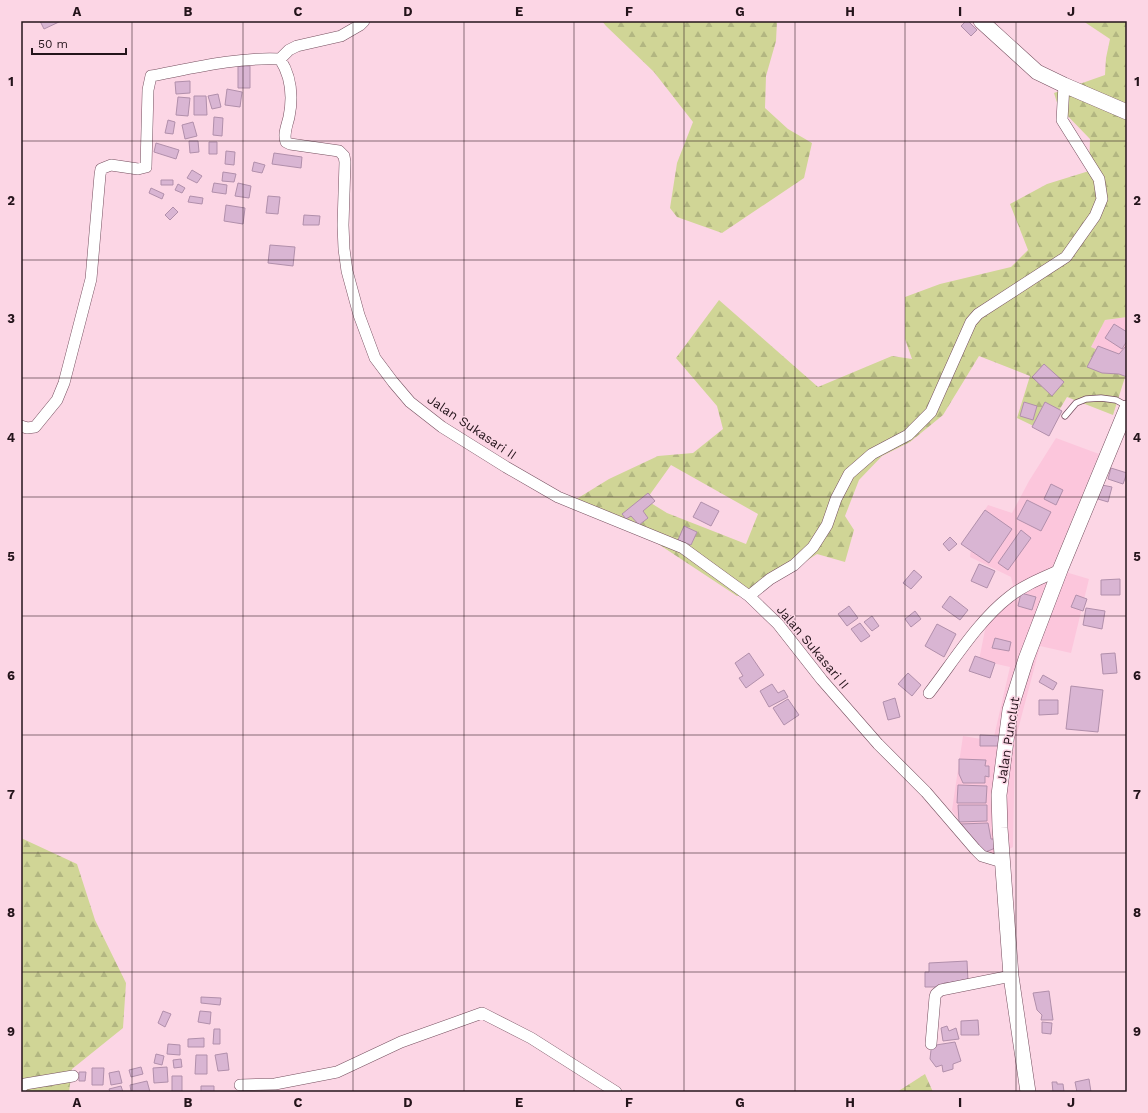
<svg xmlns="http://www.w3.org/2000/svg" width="1148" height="1113" font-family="'Work Sans',sans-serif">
  <defs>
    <pattern id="forest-firs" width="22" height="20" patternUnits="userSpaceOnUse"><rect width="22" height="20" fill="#d0d596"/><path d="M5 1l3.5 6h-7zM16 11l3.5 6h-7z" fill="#b2b681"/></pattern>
  </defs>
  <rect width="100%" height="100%" fill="#fcd6e5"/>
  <!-- built -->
  <path fill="#fcc6dc" d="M1127,317V363L1091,347L1105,320Z
    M1056,438L1099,454L1052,568L1089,579L1071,653L1040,646L1015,741L1013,847L996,856L983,857L952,810L963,736L993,741L1010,667L979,660L987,620L1013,585L1011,577L970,557L974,528L988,505L1012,513L1029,481Z"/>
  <!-- forest -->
  <path fill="url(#forest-firs)" fill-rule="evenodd" d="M602,21H777L776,41L766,76L765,108L788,129L812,143L804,178L722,233L677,217L670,208L677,163L693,122L654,72L606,26Z
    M1083,21H1127V317L1105,320L1091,347L1127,363V371L1113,415L1067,397L1046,432L1017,418L1030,376L979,356L943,415L910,442L882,456L859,480L845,516L854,530L845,562L817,554L759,592L737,596L634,528L570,503L609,479L658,456L693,453L723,429L717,406L676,358L719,300L818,387L892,356L912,359L905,339V297L940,284L1011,267L1028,250L1010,204L1047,184L1089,171L1090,139L1058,106L1054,93L1105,75L1106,58L1110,39ZM671,465L758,514L746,544L667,513L646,500Z
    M21,838L77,864L95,920L126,983L123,1028L72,1069L69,1092H21Z
    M925,1074L933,1092H897Z"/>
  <!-- building -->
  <path fill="#d9b5d3" stroke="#b18fab" d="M40,21H61L44,29Z
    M966,21H968L977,30L971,36L961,26Z
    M238,66H250V88H238Z
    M190,81V93L176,94L175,82Z
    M227,89L242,92L240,107L225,105Z
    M218,94L221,107L212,109L208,96Z
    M194,96H206L207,115H194Z
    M178,97L190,98L188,116L176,115Z
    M214,117L223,118L222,136L213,135Z
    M168,120L175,122L173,134L165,133Z
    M193,122L197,136L185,139L182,125Z
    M189,141H198L199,152L190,153Z
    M209,142H217V154H209Z
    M156,143L179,150L176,159L154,152Z
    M226,151L235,152L234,165L225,164Z
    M274,153L302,157L301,168L272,164Z
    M254,162L265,165L262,173L252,171Z
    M192,170L202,176L197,183L187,178Z
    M223,172L236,174L234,182L222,181Z
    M161,180H173V185H161Z
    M214,183L227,185L226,194L212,192Z
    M238,183L251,186L249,198L235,196Z
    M178,184L185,188L182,193L175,190Z
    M151,188L164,194L162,199L149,193Z
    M190,196L203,198L202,204L188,202Z
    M268,196L280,197L278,214L266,213Z
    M226,205L245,208L243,224L224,221Z
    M173,207L178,212L170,220L165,215Z
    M304,215L320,216L319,225H303Z
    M270,245L295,247L293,266L268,263Z
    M1114,324L1127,332V341L1122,349L1105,338Z
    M1098,346L1119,354L1126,346L1127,347V377L1119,374L1102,373L1087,367Z
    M1044,364L1064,382L1052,396L1032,377Z
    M1024,402L1037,406L1033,420L1020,416Z
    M1045,402L1062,411L1049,436L1032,427Z
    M1111,468L1127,473L1123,484L1108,479Z
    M1051,484L1063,490L1056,505L1044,499Z
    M1102,485L1112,487L1108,502L1098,499Z
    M648,493L655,501L643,511L648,518L639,525L631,516L626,519L622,514Z
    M1027,500L1051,512L1041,531L1017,519Z
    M701,502L719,511L711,526L693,517Z
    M985,510L1012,529L989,563L961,544Z
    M684,526L697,532L691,545L678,540Z
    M1021,530L1031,538L1008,570L998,563Z
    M950,537L957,544L949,551L943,544Z
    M979,564L995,571L987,588L971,581Z
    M914,570L922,577L911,589L903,583Z
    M1120,579V595H1101V580Z
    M1021,593L1036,597L1032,610L1018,606Z
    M1076,595L1087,599L1083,611L1071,607Z
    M950,596L968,610L960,620L942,607Z
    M849,606L858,618L847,626L838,614Z
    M1086,608L1105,611L1102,629L1083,625Z
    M915,611L921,619L911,627L905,619Z
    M872,616L879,626L872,631L864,622Z
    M860,623L870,636L861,642L851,629Z
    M937,624L956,634L944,657L925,646Z
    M995,638L1011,642L1009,651L992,648Z
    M749,653L764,675L746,688L739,678L743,676L735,663Z
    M1115,653L1117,673L1103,674L1101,654Z
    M975,656L995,663L990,678L969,671Z
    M908,673L921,685L912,696L898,684Z
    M1043,675L1057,683L1053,690L1039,682Z
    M772,684L778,693L784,690L788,697L769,707L760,691Z
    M1071,686L1103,690L1098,732L1066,729Z
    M895,698L900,717L888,720L883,702Z
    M788,699L799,715L784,725L773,708Z
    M1039,700H1058V714L1039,715Z
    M980,735L1000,736V746H980Z
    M959,759L986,760L985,766H989V777L985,776V783H963L959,774Z
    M958,785L987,786L986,803H957Z
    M958,805H987V821L959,822Z
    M988,823L991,839H996L998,847L983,853L960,824Z
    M967,961L968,981L944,983L943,987H925V972H929V963Z
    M1049,991L1053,1020H1041L1042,1015L1037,1010L1033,993Z
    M201,997L221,998L220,1005L201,1003Z
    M163,1011L171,1014L165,1027L158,1023Z
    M200,1011L211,1012L210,1024L198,1022Z
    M978,1020L979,1035H961V1021Z
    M1042,1022L1052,1023L1051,1034L1042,1033Z
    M947,1026L949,1031L956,1028L959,1039L943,1041L941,1028Z
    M214,1029H220V1044H213Z
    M204,1038V1047H188V1039Z
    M955,1042L961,1061L953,1064V1069L943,1072L942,1065L936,1067L930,1059L931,1050L936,1045Z
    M168,1044L180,1045V1055L167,1054Z
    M227,1053L229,1070L218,1071L215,1055Z
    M156,1054L164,1056L162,1065L154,1063Z
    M196,1055H207V1074H195Z
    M181,1059L182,1067L174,1068L173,1060Z
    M141,1067L143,1074L131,1077L129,1070Z
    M167,1067L168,1082L154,1083L153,1068Z
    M92,1068H104L103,1085H92Z
    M119,1071L122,1083L111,1085L109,1073Z
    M79,1072H86L85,1081H79Z
    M172,1076H182V1092H172Z
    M1089,1079L1091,1092H1077L1075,1082Z
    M147,1081L150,1092H131L130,1085Z
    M1052,1082H1057V1084H1063L1064,1092H1053Z
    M121,1086L123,1092H110L109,1089Z
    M201,1086H214V1092H201Z"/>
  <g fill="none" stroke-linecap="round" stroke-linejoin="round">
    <defs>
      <path id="lane" d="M1065,416L1076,403L1086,399L1101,398L1116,400L1127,406"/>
      <path id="street" d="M280,59L289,50L297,46L341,36L360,25L364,21
        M21,426L27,428L35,427L57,400L64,383L91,279L100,175L101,169L111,165L138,169L146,167L148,90L151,76C193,68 237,57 280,59C291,76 293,97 289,117C287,126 283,134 286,142L290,144L339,151L344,156L345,162L343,225L344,249L347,271L359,315L375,358L393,382L410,402L442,427L506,467L558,497L683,548L749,596L778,624L822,680L878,744L926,792L975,849L982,856L1002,862
        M749,596L770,579L794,565L813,547L827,525L836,499L849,474L872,454L908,435L931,412L971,322L978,314L1066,257L1095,216L1102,199L1099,179L1062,120L1064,85
        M929,693C953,662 978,621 1009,597C1024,585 1042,578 1060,570
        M931,1044L935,997L936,994L941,990L1011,976
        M240,1085L275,1084L337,1072L401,1042L482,1013L531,1038L616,1092
        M21,1088L25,1084L73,1076"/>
      <path id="secondary" d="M981,21L1037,72L1064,85L1127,112
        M1028,1092L1011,976L1000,828L999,795L1010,710L1026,659L1060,570L1127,408"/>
    </defs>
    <!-- lane casing -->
    <use href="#lane" stroke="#754f5f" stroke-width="7"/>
    <!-- street casing -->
    <use href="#street" stroke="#754f5f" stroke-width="12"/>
    <!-- secondary casing -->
    <use href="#secondary" stroke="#754f5f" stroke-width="16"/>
    <!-- lane -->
    <use href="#lane" stroke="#fff" stroke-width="5.5"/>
    <!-- street -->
    <use href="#street" stroke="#fff" stroke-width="11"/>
    <!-- secondary -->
    <use href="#secondary" stroke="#fff" stroke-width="15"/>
  </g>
  <!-- grid -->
  <path fill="none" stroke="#24141b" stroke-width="1" stroke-opacity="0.55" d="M132,21V1092M243,21V1092M353,21V1092M464,21V1092M574,21V1092M684,21V1092M795,21V1092M905,21V1092M1016,21V1092M21,141H1127M21,260H1127M21,378H1127M21,497H1127M21,616H1127M21,735H1127M21,853H1127M21,972H1127"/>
  <g text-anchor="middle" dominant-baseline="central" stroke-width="3" stroke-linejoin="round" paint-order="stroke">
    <!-- street labels -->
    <g font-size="13" fill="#24141b" stroke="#fcd6e5">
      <text transform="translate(472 427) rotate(34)">Jalan Sukasari II</text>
      <text transform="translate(813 647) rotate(50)">Jalan Sukasari II</text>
      <text transform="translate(1008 740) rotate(-81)">Jalan Punclut</text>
    </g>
  </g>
  <!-- border -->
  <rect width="1148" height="1113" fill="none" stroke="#fcd6e5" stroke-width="44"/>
  <!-- scale -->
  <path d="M32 48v6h94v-6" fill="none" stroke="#24141b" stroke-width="2"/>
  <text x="38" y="48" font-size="12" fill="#24141b" stroke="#fcd6e5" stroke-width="3" paint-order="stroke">50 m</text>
  <rect x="22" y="22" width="1104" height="1069" fill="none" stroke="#24141b" stroke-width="1.5"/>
  <g font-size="13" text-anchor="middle" font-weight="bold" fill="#24141b">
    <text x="77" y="16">A</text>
    <text x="188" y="16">B</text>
    <text x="298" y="16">C</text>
    <text x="408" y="16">D</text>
    <text x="519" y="16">E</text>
    <text x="629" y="16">F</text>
    <text x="740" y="16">G</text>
    <text x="850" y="16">H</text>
    <text x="960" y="16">I</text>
    <text x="1071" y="16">J</text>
    <text x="11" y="86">1</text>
    <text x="1137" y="86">1</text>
    <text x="11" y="205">2</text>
    <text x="1137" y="205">2</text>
    <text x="11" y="323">3</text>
    <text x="1137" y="323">3</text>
    <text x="11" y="442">4</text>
    <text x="1137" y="442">4</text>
    <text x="11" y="561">5</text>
    <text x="1137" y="561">5</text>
    <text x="11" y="680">6</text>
    <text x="1137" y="680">6</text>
    <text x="11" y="799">7</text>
    <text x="1137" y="799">7</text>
    <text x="11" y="917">8</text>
    <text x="1137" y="917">8</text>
    <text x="11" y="1036">9</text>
    <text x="1137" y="1036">9</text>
    <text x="77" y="1107">A</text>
    <text x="188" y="1107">B</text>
    <text x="298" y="1107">C</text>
    <text x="408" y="1107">D</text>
    <text x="519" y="1107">E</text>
    <text x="629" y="1107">F</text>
    <text x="740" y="1107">G</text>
    <text x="850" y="1107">H</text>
    <text x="960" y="1107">I</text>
    <text x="1071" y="1107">J</text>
  </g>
</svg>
